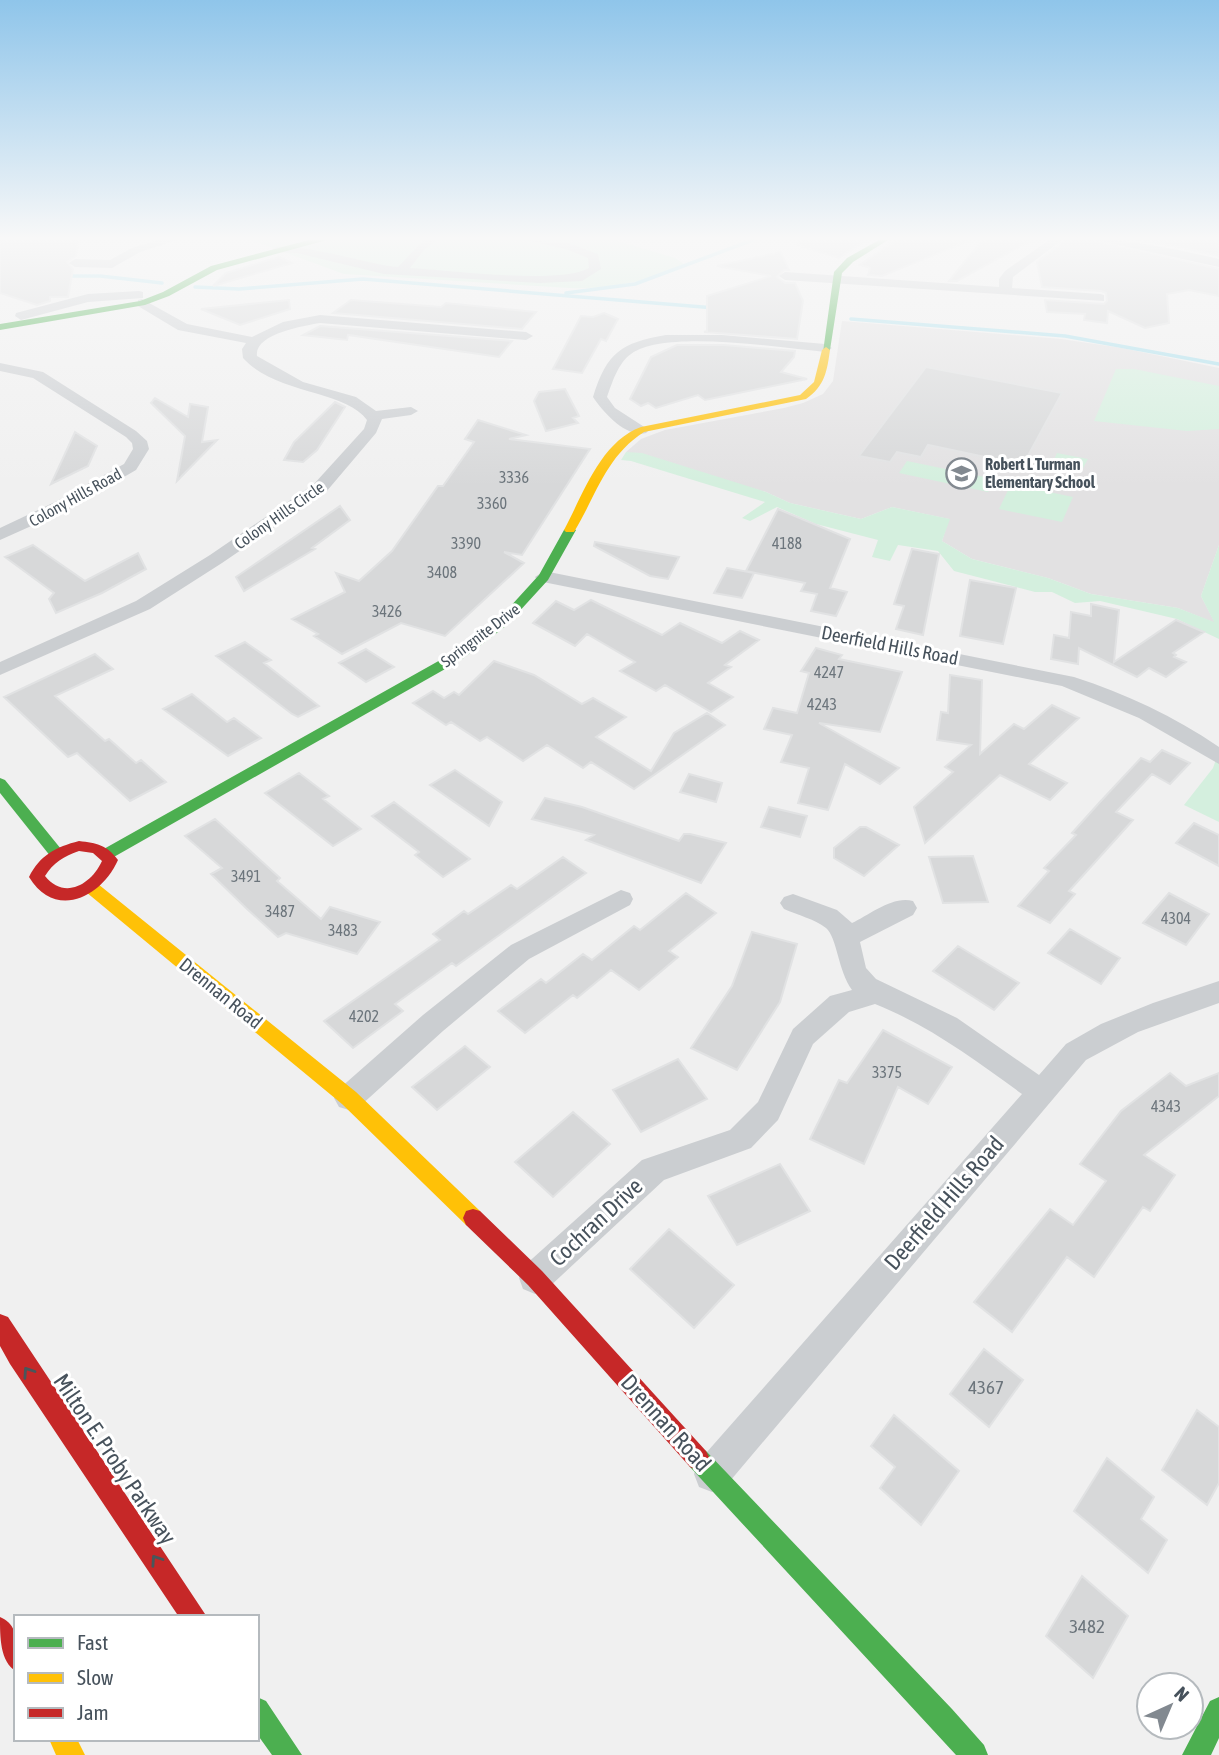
<svg xmlns="http://www.w3.org/2000/svg" width="1219" height="1755" font-family="'Asap Condensed',sans-serif">
  <rect width="100%" height="100%" fill="#f0f0f0"/>
  <!-- education -->
  <path fill="#e2e1e2" d="M842,321L1061,339L1122,348L1219,368V545L1201,596L1215,623L1178,608L1091,594L1048,578L972,559L942,541L949,519L892,507L861,519L790,503L766,492L626,452L641,439L665,430L784,408L803,403L823,394L833,381Z"/>
  <!-- green -->
  <path fill="#d4efde" d="M251,240H615L675,258L687,266C648,280 611,290 570,288L344,274Z
    M1116,369H1134L1219,386V429L1187,431L1094,421Z
    M626,452L642,453L766,492L790,503L861,519L892,507L950,519L942,541L972,559L1048,578L1091,594L1178,608L1214,622L1201,596L1219,545V639L1177,619L1100,601L1075,603L1052,592H1035L954,571L938,551L898,545L890,561L872,557L878,540L816,524L777,507L750,521L742,518L765,502L631,461L621,460Z
    M1057,453L1088,459L1081,472L1051,466Z
    M907,461L994,479L988,492L899,473Z
    M1011,484L1073,497L1062,522L999,509Z
    M1219,751V822L1184,805L1213,768Z"/>
  <g fill="none" stroke-linecap="round" stroke-linejoin="round">
    <!-- stream -->
    <path stroke="#a9dfec" stroke-width="3.5" d="M65,276H100L162,283
      M195,287L239,289L363,279L715,308
      M566,293L635,284L753,240
      M851,319L1065,336L1219,364"/>
  </g>
  <!-- building -->
  <path fill="#d7d8d9" stroke="#e1e2e3" stroke-width="2" d="M0,240H79L76,256L67,262L73,269L68,297H50V301L37,305L0,293Z
    M798,240H866L839,258L797,245Z
    M896,240H968V241L882,276L868,275L870,268L860,265Z
    M982,240H1032L957,281H949Z
    M1065,240H1094L1219,269V296L1189,290L1167,294L1169,323L1145,328L1108,311L1107,323L1084,320L1085,314L1047,312L1045,300L1104,304L1107,301L1106,293L1101,291L1042,287L1037,262Z
    M1138,240H1219V256L1174,246Z
    M781,252L789,270H784L777,277L785,283H795L803,301L797,339L704,332L707,331V296L771,276L717,266Z
    M279,257L292,263L213,286L226,273Z
    M289,300L290,309L240,325L201,309Z
    M351,300L441,307L446,303L536,312L522,329L333,313Z
    M604,313L618,319L606,341L601,339L582,373L553,369L581,316L593,317Z
    M320,326L512,341L499,357L348,335L347,340L303,335Z
    M677,345H724L795,351L794,357L781,372L807,379L705,400L698,395L656,408L648,403L641,406L630,399L651,357Z
    M926,367L1062,393L1023,465L928,445L921,457L897,452L890,462L859,456Z
    M565,389L579,416L573,418L578,423L546,431L534,401L539,392Z
    M155,398L188,417L190,404L208,407L202,442L217,440L177,481L185,436L151,403Z
    M335,402L345,407L317,450L303,462L284,460L294,442Z
    M478,420L526,435L509,439L590,449L522,555L504,552L524,563L445,636L401,623L342,654L314,636L318,634L292,619L345,592L336,573L359,581L392,551L438,486H443L474,442L465,439Z
    M75,432L97,446L88,466L51,484Z
    M340,506L350,520L312,548L315,549L244,591L236,577Z
    M778,509L850,539L830,588L847,592L836,616L811,611L817,594L801,591L805,583L746,571Z
    M595,542L679,557L668,579L650,576L594,546Z
    M33,545L85,581L138,553L146,569L102,593L56,613L49,599L54,593L5,557Z
    M912,549L939,554L923,635L896,629L904,606L894,604Z
    M727,568L754,573L742,598L714,593Z
    M970,580L1016,588L1003,644L960,636Z
    M591,600L662,635L680,623L722,643L740,631L759,640L725,665L731,667L708,683L733,697L711,712L665,685L656,691L620,671L635,662L587,634L575,646L533,623L556,601L574,610Z
    M1091,604L1119,610L1114,662L1176,620L1204,632L1173,653L1176,655L1174,657L1186,662L1166,677L1149,668L1137,677L1079,648L1078,664L1051,659L1054,635L1069,638L1071,612L1091,616Z
    M245,642L271,660L264,663L319,706L298,717L292,714L216,656Z
    M816,648L842,655L839,659L902,672L880,732L819,723L899,768L880,784L845,764L828,810L798,803L809,768L781,762L792,735L764,729L773,708L797,713L809,673L801,671Z
    M366,649L394,667L366,682L339,663Z
    M95,654L113,669L55,696L105,741L109,739L136,763L141,760L166,782L130,801L77,753L68,757L4,697Z
    M494,661L534,675L582,704L593,698L626,717L596,737L651,771L674,733L707,713L725,725L634,789L591,762L583,768L547,745L523,761L487,737L480,741L451,722L446,725L413,703L433,691L444,698L454,692L459,695Z
    M950,675L982,680L980,754L1014,724L1024,729L1052,705L1079,718L1029,764L1067,783L1050,800L1000,775L925,843L914,807L953,772L945,767L971,745L937,740L941,712L948,713Z
    M192,694L227,722L234,718L261,738L228,756L163,709Z
    M1162,750L1190,763L1170,784L1152,774L1116,812L1133,820L1069,891L1075,894L1050,923L1018,906L1049,871L1044,868L1076,835L1072,833L1099,803L1141,758L1150,762Z
    M455,770L502,802L489,826L430,785Z
    M299,773L329,796L323,799L361,829L333,846L265,793Z
    M689,774L722,783L716,802L680,792Z
    M545,798L582,807L679,841L684,834H690L726,843L701,883L586,840L594,835L532,819Z
    M394,802L470,859L443,877L415,855L419,852L372,816Z
    M769,807L807,816L800,837L761,827Z
    M215,819L280,878L277,881L321,919L330,907L380,922L357,954L286,933L278,937L246,908L211,874L222,868L185,836Z
    M1194,823L1219,835V866L1176,843Z
    M860,827H866L899,845L864,876L834,858V848Z
    M973,856L988,902L943,903L929,857Z
    M563,857L586,873L456,966L452,963L395,1004L403,1011L353,1048L324,1021L440,940L433,934L464,911L468,914L511,885L517,889Z
    M686,893L716,913L669,951L678,957L639,990L611,970L577,998L573,995L525,1033L498,1011L541,979L546,983L583,954L592,960L634,926L640,930Z
    M1169,893L1209,914L1186,945L1143,923Z
    M1070,929L1120,958L1101,984L1048,953Z
    M752,932L797,944L780,1002L737,1070L691,1048L732,986Z
    M958,946L1019,983L994,1010L933,971Z
    M883,1030L952,1067L928,1104L898,1087L864,1164L810,1139L839,1080L847,1083Z
    M465,1046L490,1067L437,1110L412,1087Z
    M678,1059L707,1099L641,1132L613,1090Z
    M1170,1073L1186,1086L1219,1073V1096L1144,1155L1175,1175L1150,1211L1143,1207L1094,1277L1067,1257L1012,1332L974,1302L1050,1209L1073,1225L1106,1181L1080,1164L1121,1111Z
    M573,1112L610,1144L553,1197L515,1162Z
    M780,1164L810,1211L737,1245L708,1196Z
    M669,1229L734,1285L694,1328L630,1269Z
    M984,1349L1023,1380L989,1427L950,1394Z
    M1197,1410L1219,1427V1483L1207,1505L1162,1470Z
    M894,1415L959,1471L921,1525L880,1488L895,1467L871,1446Z
    M1107,1458L1154,1497L1141,1519L1167,1540L1148,1573L1074,1511Z
    M1082,1576L1128,1616L1093,1678L1046,1636Z"/>
  <g fill="none" stroke-linecap="round" stroke-linejoin="round">
    <!-- street -->
    <path fill="#cbced1" fill-rule="evenodd" d="M158,240H177L140,252L112,268L75,267L69,263L75,259L110,260L132,248Z
      M424,240H437L424,250L410,268C448,270 560,285 589,268L588,258L566,249L525,240L568,243L598,254L601,269L582,281L540,283L384,274L297,253L278,252L272,249C287,238 373,266 398,267Z
      M1049,240H1062L1013,277L1012,288L1100,294L1104,295V301L785,280L779,276L785,272L999,287V279L1005,271Z
      M1096,240C1138,240 1178,250 1219,259V267Z
      M139,291L143,292V298L88,302L21,320L15,316L16,313L88,294Z
      M142,299L187,324L252,337L283,322L320,315L526,332L533,336L526,340L320,323C303,326 254,334 257,356L303,382L356,397L376,411L411,407L418,411L411,415L382,419L376,433L326,492L222,563L150,609L0,675V662L136,601L210,555L314,484L364,429L367,420C346,390 275,394 243,358L242,349L246,343L178,330L138,306V300Z
      M666,335H722L825,344L832,348L825,352C782,348 664,329 631,354C618,363 612,383 607,397L615,408L649,430L646,433C626,438 603,412 593,397C607,352 621,343 666,335Z
      M0,363L43,372L136,431L147,441L149,449L136,470L67,510L0,540V528L55,502L124,464L133,449L132,443L126,437L33,378L0,371Z
      M544,571L1074,677C1126,694 1174,716 1219,747V764L1139,718L1062,686L538,581L535,577Z
      M621,890L630,893L633,899L630,905L529,959L443,1031L359,1107L349,1110L339,1107L334,1098L339,1089L423,1015L511,945Z
      M793,894L837,910L852,923C869,915 893,895 913,901L917,908L913,915L860,942L866,968L876,979L957,1018L1039,1075L1066,1044L1101,1024L1153,1003L1219,981V1003L1138,1032L1086,1060L725,1487L712,1492L699,1487L694,1474L699,1461L1022,1094C975,1060 930,1026 875,1004L849,1012L813,1044L778,1120L751,1148L664,1180L547,1289L535,1294L523,1289L519,1278L523,1267L642,1160L730,1130L758,1102L793,1029L830,996L852,990C838,971 837,937 826,928C814,919 798,915 784,909L780,903L784,897Z"/>
    <!-- fast -->
    <path fill="#4caf50" fill-rule="evenodd" d="M309,240H327L217,270L169,296L145,305L0,330V324L140,301L163,292L211,266Z
      M879,240H888L853,262L842,273L830,350L823,352L834,272L847,258Z
      M570,527L576,530L548,580L506,626L461,660L112,858H102L99,854L102,850L451,654L498,620L539,575L564,530Z
      M0,778L5,780L61,849L64,853L61,857H51L0,793Z
      M698,1447L706,1451L952,1709L984,1745L988,1755H956L690,1467L686,1459L690,1451Z
      M257,1697L266,1701L302,1755H272L257,1734Z
      M1219,1697V1738L1211,1755H1182L1210,1701Z"/>
    <!-- slow -->
    <path fill="#ffc107" fill-rule="evenodd" d="M826,347L830,350C827,371 825,386 806,399L644,432C606,456 596,496 574,532H566L564,530C583,495 600,442 641,427L800,395L814,382L822,350Z
      M92,882L98,884L356,1092L480,1211L483,1218L480,1225L473,1227L466,1225L342,1104L86,892L84,888Z
      M49,1739H77L85,1755H56Z"/>
    <!-- jam -->
    <path fill="#c62828" fill-rule="evenodd" d="M79,841C97,843 107,845 118,860C101,898 55,920 29,877C40,855 56,847 79,841ZM79,851L93,853L102,861C91,885 64,900 45,876C53,863 64,856 79,851Z
      M473,1209L480,1211L542,1271L706,1451L710,1459L706,1467L698,1471L690,1467L528,1285L466,1225L463,1218L466,1211Z
      M0,1314L8,1317L207,1617H179L10,1364L0,1346Z
      M0,1617C22,1626 16,1651 16,1671C0,1662 0,1637 0,1617Z"/>
  </g>
  <!-- one-way arrows -->
  <defs><path id="oneway-chevron" d="M-2-3.5L2.5 0L-2 3.5" fill="none" stroke-width="1.6" stroke-linecap="round" stroke-linejoin="round" transform="scale(1.75)"/></defs>
  <g stroke="#47575b">
    <use href="#oneway-chevron" transform="translate(28 1372) rotate(-124)"/>
    <use href="#oneway-chevron" transform="translate(156 1560) rotate(-124)"/>
  </g>
  <!-- sky -->
  <linearGradient id="sky" x2="0" y2="1"><stop stop-color="#8fc5ea"/><stop offset="0.49" stop-color="#f8f8f8"/><stop offset="1" stop-color="#f8f8f8" stop-opacity="0"/></linearGradient>
  <rect width="1219" height="486" fill="url(#sky)"/>
  <!-- icons -->
  <defs>
    <symbol id="school-ring" viewBox="-11 -11 22 22"><circle r="9.5" fill="#fff" stroke="#828990" stroke-width="1.5"/><path d="M0-5L7-2L0 1L-7-2ZM-4 1L0 2.5L4 1V4Q0 6-4 4Z" fill="#828990"/></symbol>
  </defs>
  <g fill-rule="evenodd">
    <use href="#school-ring" x="944" y="456" width="35" height="35"/>
  </g>
  <g text-anchor="middle" dominant-baseline="central" stroke-width="6" stroke-linejoin="round" paint-order="stroke">
    <!-- far-poi labels -->
    <g font-size="16" font-weight="bold" fill="#47525c" stroke="#fff" text-anchor="start">
      <text x="985" y="464">Robert L Turman<tspan x="985" dy="18">Elementary School</tspan></text>
    </g>
    <!-- number labels -->
    <g font-size="16" fill="#6c757c">
      <text x="514" y="477">3336</text>
      <text x="492" y="503">3360</text>
      <text x="466" y="543">3390</text>
      <text x="787" y="543">4188</text>
      <text x="442" y="572">3408</text>
      <text x="387" y="611">3426</text>
      <text x="829" y="672">4247</text>
      <text x="822" y="704">4243</text>
      <text x="246" y="876">3491</text>
      <text x="280" y="911">3487</text>
      <text x="1176" y="918">4304</text>
      <text x="343" y="930">3483</text>
      <text x="364" y="1016">4202</text>
      <text x="887" y="1072">3375</text>
      <text x="1166" y="1106">4343</text>
    </g>
    <!-- far-street labels -->
    <g font-size="16" fill="#47525c" stroke="#fff">
      <text transform="translate(75 497) rotate(-29)">Colony Hills Road</text>
      <text transform="translate(279 515) rotate(-35)">Colony Hills Circle</text>
      <text transform="translate(480 635) rotate(-37)">Springnite Drive</text>
    </g>
    <!-- street labels -->
    <g font-size="19" fill="#47525c" stroke="#fff">
      <text transform="translate(890 645) rotate(11)">Deerfield Hills Road</text>
      <text transform="translate(221 993) rotate(39)">Drennan Road</text>
    </g>
    <!-- near-number labels -->
    <g font-size="19" fill="#6c757c">
      <text x="986" y="1387">4367</text>
      <text x="1087" y="1626">3482</text>
    </g>
    <!-- near-street labels -->
    <g font-size="23" fill="#47525c" stroke="#fff">
      <text transform="translate(944 1203) rotate(-49)">Deerfield Hills Road</text>
      <text transform="translate(596 1222) rotate(-43)">Cochran Drive</text>
      <text transform="translate(666 1423) rotate(48)">Drennan Road</text>
      <text transform="translate(115 1459) rotate(56)">Milton E. Proby Parkway</text>
    </g>
  </g>
  <!-- legend -->
  <rect x="14" y="1615" width="245" height="126" fill="#ffffff" stroke="#b5babe" stroke-width="2"/>
  <rect x="28" y="1638" width="35" height="10" fill="#4caf50" stroke="#b5babe" stroke-width="2"/>
  <text x="77" y="1650" font-size="21" fill="#47525c">Fast</text>
  <rect x="28" y="1673" width="35" height="10" fill="#ffc107" stroke="#b5babe" stroke-width="2"/>
  <text x="77" y="1685" font-size="21" fill="#47525c">Slow</text>
  <rect x="28" y="1708" width="35" height="10" fill="#c62828" stroke="#b5babe" stroke-width="2"/>
  <text x="77" y="1720" font-size="21" fill="#47525c">Jam</text>
  <!-- north arrow -->
  <g transform="translate(1170 1706) rotate(44)"><circle r="33" fill="#ffffff" stroke="#b5babe" stroke-width="2"/>
  <path d="M0-5L12 26L0 18L-12 26Z" fill="#828990"/>
  <text y="-10" font-size="19" font-weight="bold" text-anchor="middle" fill="#47525c">N</text>
  </g>
</svg>
